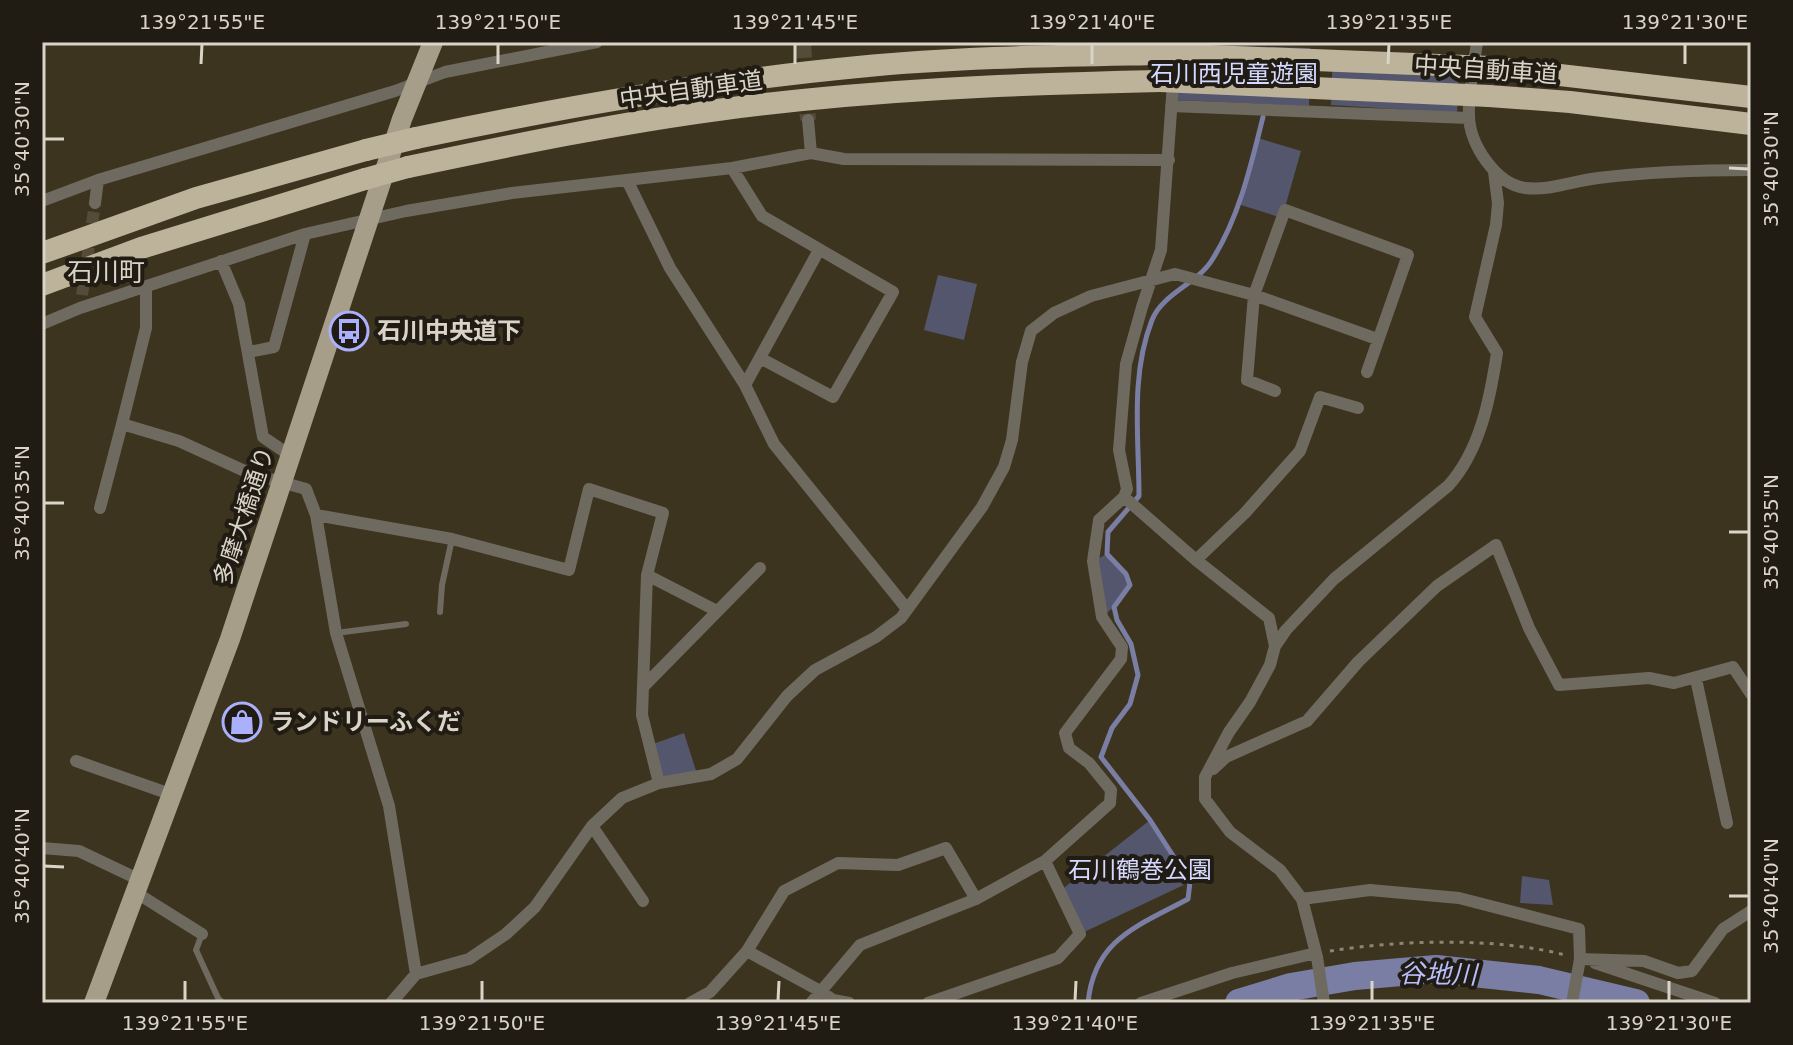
<svg xmlns="http://www.w3.org/2000/svg" width="1793" height="1045" font-family="'DejaVu Sans','Noto Sans JP',sans-serif">
  <rect width="100%" height="100%" fill="#3d341f"/>
  <!-- green -->
  <path fill="#53566c" d="M1184,45L1310,48L1309,106L1176,100Z
    M1333,51L1460,59L1457,113L1331,105Z
    M1258,138L1301,151L1282,218L1238,204Z
    M938,275L977,284L964,340L924,330Z
    M1107,554L1126,574L1130,585L1114,607L1102,617L1093,561Z
    M684,733L698,777L659,783L650,745Z
    M1150,820L1190,882L1080,934L1060,891Z
    M1522,876L1549,880L1553,905L1520,903Z"/>
  <g fill="none" stroke-linecap="round" stroke-linejoin="round">
    <!-- stream -->
    <path stroke="#7a7ea4" stroke-width="5" d="M1088,1003C1094,939 1138,926 1188,899L1190,882L1150,820L1101,757L1112,728L1130,704L1138,675L1131,644L1117,620L1114,607L1130,585L1126,574L1107,554L1108,532L1139,496C1139,437 1130,376 1152,320C1162,294 1198,283 1212,260C1239,218 1251,165 1263,117"/>
    <!-- river -->
    <path stroke="#7a7ea4" stroke-width="28" d="M1239,1003L1291,987L1355,976L1436,969L1539,980L1636,1003"/>
    <!-- minor-tunnel -->
    <path stroke="#544c38" stroke-width="12" stroke-dasharray="12 6" stroke-linecap="butt" d="M82,295L95,203"/>
    <!-- tertiary-tunnel -->
    <path stroke="#544c38" stroke-width="16" stroke-dasharray="16 8" stroke-linecap="butt" d="M803,42L808,120"/>
    <!-- path -->
    <path stroke="#8c8574" stroke-width="3" stroke-dasharray="4 6" stroke-linecap="butt" d="M1732,42L1751,44
      M1330,951C1399,940 1497,937 1565,955"/>
    <!-- service -->
    <path stroke="#6f6a60" stroke-width="6" d="M440,612L442,585L452,539
      M336,633L406,624
      M202,934L196,950L218,998L223,1003"/>
    <!-- minor -->
    <path stroke="#6f6a60" stroke-width="12" d="M1477,42C1474,66 1468,91 1469,115C1469,144 1496,184 1525,188C1550,191 1573,181 1598,178C1648,172 1701,170 1751,170
      M1171,106L1468,118
      M808,120L811,153
      M732,168L762,216L893,292L833,397L760,358
      M627,180L670,268L745,385L774,444L907,609
      M42,201L98,180L395,91L445,72L597,42
      M95,203L98,180
      M221,261L239,304L263,437L291,456
      M146,286V328L122,424L179,441L249,473L306,489L316,515L336,633L389,806L416,974
      M42,324L80,308L305,234L406,211L512,193L732,168L811,153L844,159L1169,160
      M249,352L274,347L305,234
      M745,385L819,250
      M1275,391L1247,380L1254,295L1285,210L1408,255L1367,372
      M1124,497L1196,560L1269,618L1275,646
      M100,508L122,424
      M316,515L452,539L569,570L589,489L663,513L647,575L642,715L659,783
      M1196,560L1245,513L1300,451L1320,397L1358,408
      M647,575L717,611
      M1696,679L1727,823
      M643,687L760,568
      M76,761L173,795
      M1213,769L1226,757L1307,721L1358,662L1437,586L1496,545L1529,628L1559,685L1649,678L1674,683L1733,667L1751,694
      M592,826L643,901
      M42,848L79,851L140,880
      M135,892L202,934
      M1302,899L1370,890L1459,898L1579,929L1580,959L1572,1003
      M747,951L822,992L833,1000L849,1003
      M1580,959L1644,961L1678,973L1692,971L1723,929L1751,911
      M1595,963L1715,1003
      M391,1003L416,974L469,959L506,934L535,907L592,826L622,798L659,783L711,774L737,759L787,696L815,670L876,637L901,618L982,507L1004,467L1012,440L1022,362L1031,331L1054,313L1091,296L1175,274L1254,295L1377,339
      M690,1003L710,992L747,951L784,891L838,863L898,865L946,848L976,899
      M811,1003L860,945L976,899L1045,861L1110,803L1111,790L1089,763L1069,748L1065,733L1121,659L1122,647L1102,617L1093,561L1099,520L1124,497L1127,489L1119,450L1126,364L1142,307L1161,250L1176,42
      M928,1003L1058,958L1080,934L1045,861
      M1141,1003L1232,973L1316,953
      M1324,1003L1317,957L1302,899L1280,870L1230,832L1205,799V777L1229,732L1250,702L1270,665L1275,646L1286,630L1334,579L1448,486C1480,451 1490,399 1497,353L1475,317L1496,225L1498,203L1494,172"/>
    <!-- primary -->
    <path stroke="#a79e8a" stroke-width="20" d="M94,1003L230,639L402,119L433,42"/>
    <!-- motorway -->
    <path stroke="#bdb29a" stroke-width="22" d="M1490,67L1751,97
      M1489,96L1570,102L1751,124
      M416,138C563,107 709,81 858,67C958,57 1059,56 1160,54
      M408,167C513,145 618,123 725,109C869,90 1014,84 1160,81
      M42,253L196,198L366,150
      M42,285L141,248L365,179"/>
    <!-- motorway-bridge -->
    <path stroke="#bdb29a" stroke-width="22" d="M1160,54L1490,67
      M1160,81L1489,96
      M366,150L416,138
      M365,179L408,167"/>
  </g>
  <!-- ticks -->
  <path fill="none" stroke="#d9d4c7" stroke-width="3" d="M201,64L202,44M498,64V44M795,64V44M1092,64V44M1388,64L1389,44M1685,64V44M44,139H64M1729,168L1749,169M44,503H64M1729,532H1749M44,866L64,867M1729,896H1749M185,1001V981M482,1001V981M778,1001L779,981M1075,1001L1076,981M1372,1001V981M1669,1001V981"/>
  <!-- icons -->
  <defs>
    <symbol id="bus-ring" viewBox="-11 -11 22 22"><circle r="9.5" fill="#201c13" stroke="#aab0fb" stroke-width="1.5"/><path d="M-5-6H5V4H4V6H2V4H-2V6H-4V4H-5ZM-3.5-4V0h7V-4ZM-3.5 1.2v1.5H-2V1.2ZM2 1.2v1.5H3.5V1.2Z" fill="#aab0fb"/></symbol>
    <symbol id="shop-ring" viewBox="-11 -11 22 22"><circle r="9.5" fill="#201c13" stroke="#aab0fb" stroke-width="1.5"/><path d="M-5-2.5h2.3a2.7 3.5 0 0 1 5.4 0H5L5.5 6h-11ZM-1.5-2.5h3a1.5 2.3 0 0 0-3 0Z" fill="#aab0fb"/></symbol>
  </defs>
  <g fill-rule="evenodd">
    <use href="#bus-ring" x="327" y="309" width="44" height="44"/>
    <use href="#shop-ring" x="220" y="700" width="44" height="44"/>
  </g>
  <g text-anchor="middle" dominant-baseline="central" stroke-width="8" stroke-linejoin="round" paint-order="stroke">
    <!-- street labels -->
    <g font-size="24" fill="#d9d4c7" stroke="#201c13">
      <text transform="translate(1486 70) rotate(4)">中央自動車道</text>
      <text transform="translate(691 90) rotate(-8)">中央自動車道</text>
      <text transform="translate(244 516) rotate(-72)">多摩大橋通り</text>
    </g>
    <!-- park labels -->
    <g font-size="24" fill="#d5d9ff" stroke="#201c13">
      <text x="1234" y="74">石川西児童遊園</text>
      <text x="1140" y="870">石川鶴巻公園</text>
    </g>
    <!-- poi labels -->
    <g font-size="24" font-weight="bold" fill="#d9d4c7" stroke="#201c13" text-anchor="start">
      <text x="377" y="331">石川中央道下</text>
      <text x="270" y="722">ランドリーふくだ</text>
    </g>
    <!-- neighbourhood labels -->
    <g font-size="26" fill="#d9d4c7" stroke="#201c13">
      <text x="106" y="272">石川町</text>
    </g>
    <!-- water labels -->
    <g font-size="26" font-style="italic" fill="#b9befc" stroke="#201c13">
      <text transform="translate(1438 974) rotate(1)">谷地川</text>
    </g>
  </g>
  <!-- border -->
  <rect width="1793" height="1045" fill="none" stroke="#201c13" stroke-width="88"/>
  <rect x="44" y="44" width="1705" height="957" fill="none" stroke="#d9d4c7" stroke-width="3"/>
  <g font-size="20" text-anchor="middle" fill="#d9d4c7">
    <text x="202" y="29">139°21'55"E</text>
    <text x="498" y="29">139°21'50"E</text>
    <text x="795" y="29">139°21'45"E</text>
    <text x="1092" y="29">139°21'40"E</text>
    <text x="1389" y="29">139°21'35"E</text>
    <text x="1685" y="29">139°21'30"E</text>
    <text transform="translate(22 139) rotate(-90)" y="7">35°40'30"N</text>
    <text transform="translate(1771 169) rotate(-90)" y="7">35°40'30"N</text>
    <text transform="translate(22 503) rotate(-90)" y="7">35°40'35"N</text>
    <text transform="translate(1771 532) rotate(-90)" y="7">35°40'35"N</text>
    <text transform="translate(22 866) rotate(-90)" y="7">35°40'40"N</text>
    <text transform="translate(1771 896) rotate(-90)" y="7">35°40'40"N</text>
    <text x="185" y="1030">139°21'55"E</text>
    <text x="482" y="1030">139°21'50"E</text>
    <text x="778" y="1030">139°21'45"E</text>
    <text x="1075" y="1030">139°21'40"E</text>
    <text x="1372" y="1030">139°21'35"E</text>
    <text x="1669" y="1030">139°21'30"E</text>
  </g>
</svg>
